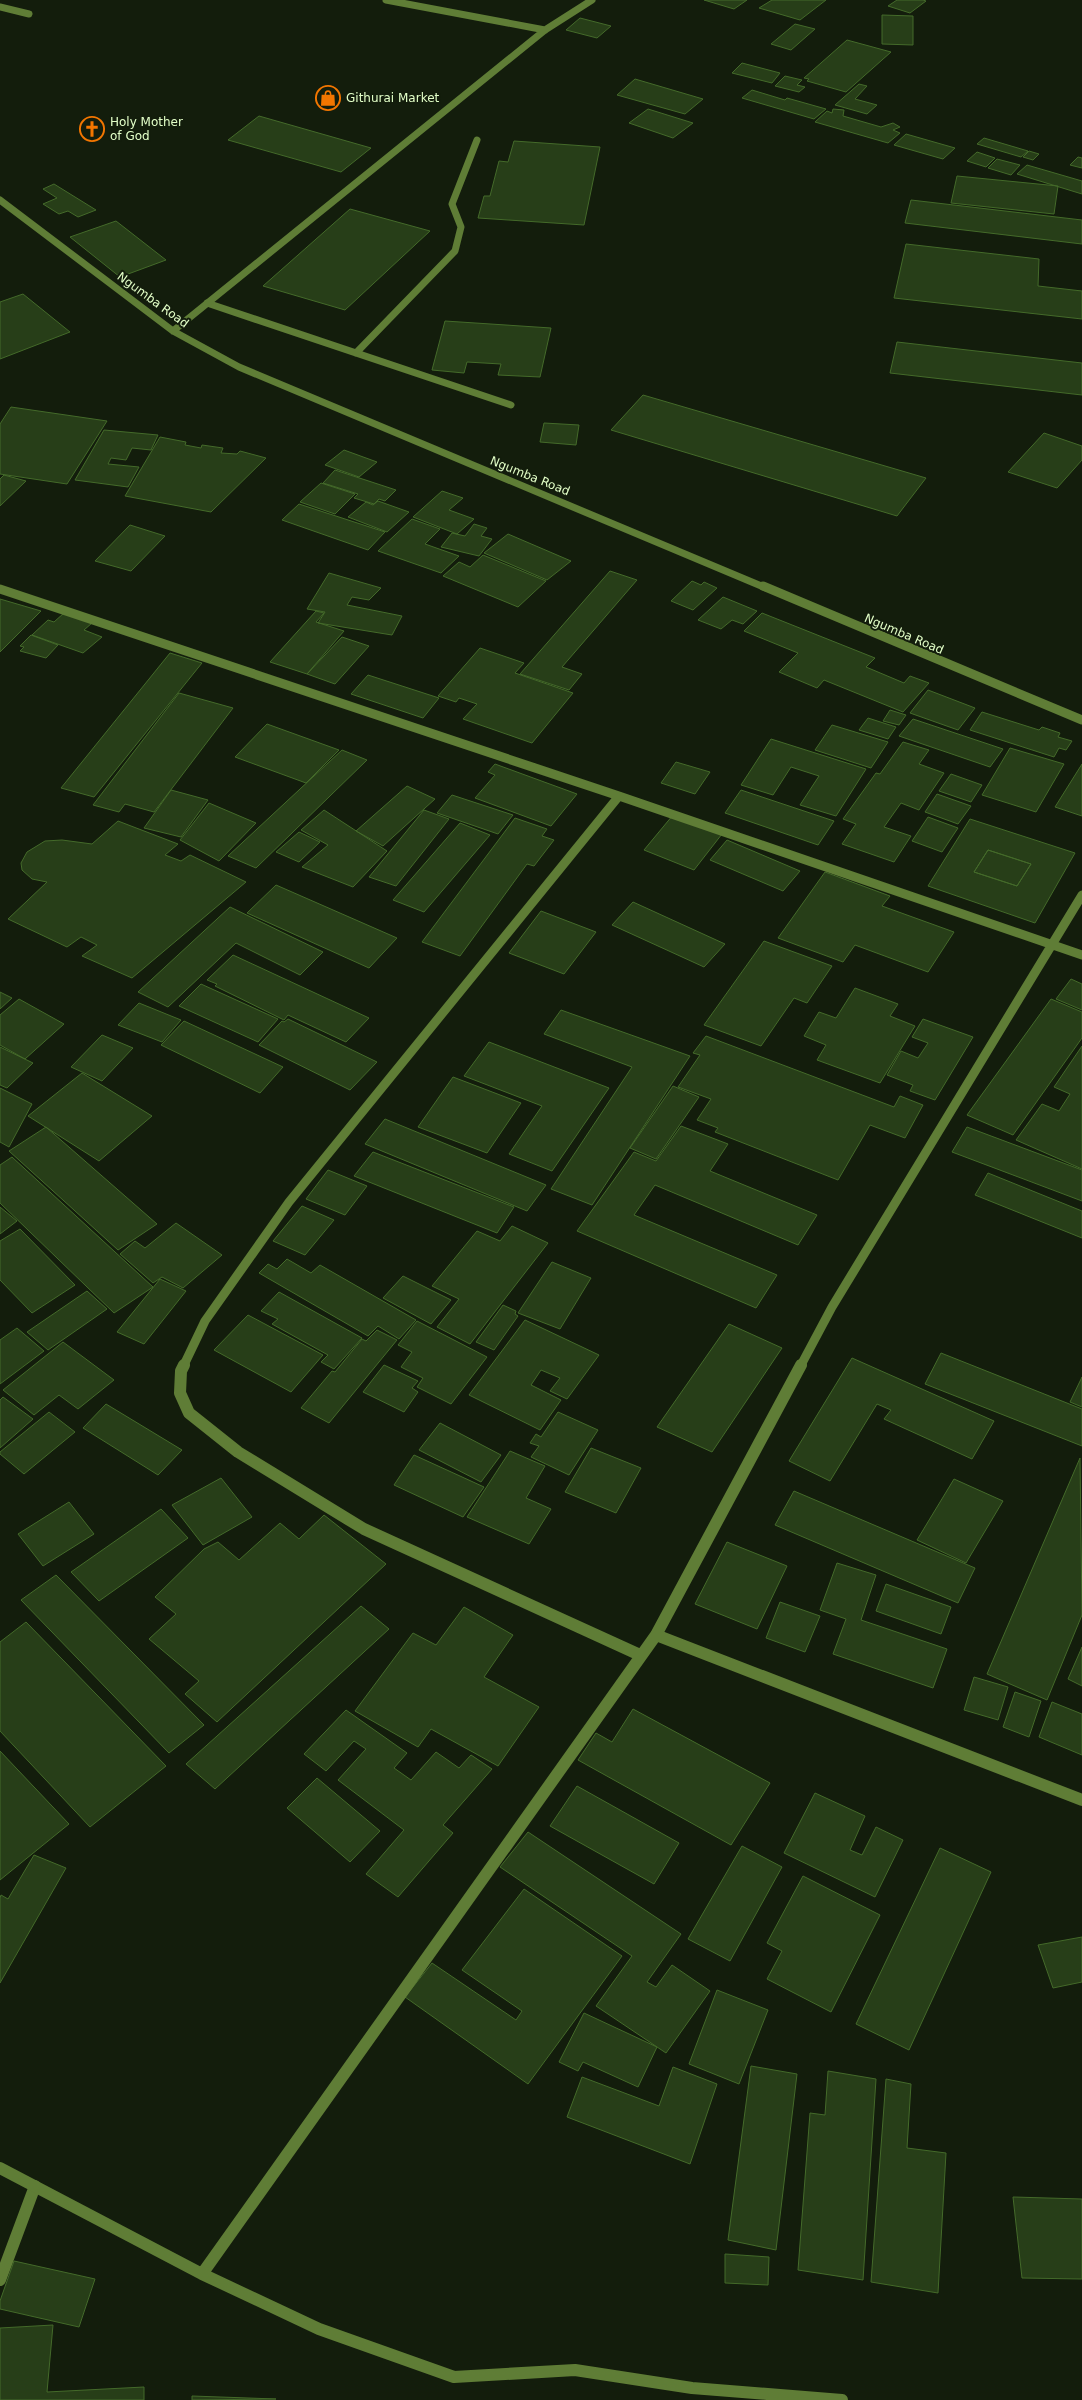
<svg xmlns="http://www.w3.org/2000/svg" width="1082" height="2400" font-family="'DejaVu Sans',sans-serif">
  <rect width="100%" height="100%" fill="#131d0c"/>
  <!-- building -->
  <path fill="#273e18" stroke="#446a2a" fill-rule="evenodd" d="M704,0H747L734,9Z
    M772,0H826L800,20L759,8Z
    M897,0H923L926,1L910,13L888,6Z
    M882,15L913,16V45L882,44Z
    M580,18L611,26L597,38L566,30Z
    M795,24L815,29L791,50L771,44Z
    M847,40L891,52L846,92L807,81L809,79L804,78Z
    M742,63L780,73L772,83L732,73Z
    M785,76L802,80L797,85L805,87L799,92L775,86Z
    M635,79L703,99L685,114L617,95Z
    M859,84L867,86L855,99L877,105L867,114L835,105Z
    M752,90L785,100L787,98L826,109L814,119L742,98Z
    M648,109L693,123L673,138L629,123Z
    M833,109L844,110L843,116L881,127L893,123L900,127L893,130L900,133L888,143L815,122L827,111L832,113Z
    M259,116L371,148L341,172L228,140Z
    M906,134L955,148L943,159L894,145Z
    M984,138L1028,151L1021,157L977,144Z
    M514,141L600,147L584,225L478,218L484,196H490L499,161L508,162Z
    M1029,151L1039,154L1033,160L1023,157Z
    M977,152L995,158L986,167L967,161Z
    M1078,157L1082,158V168L1070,165Z
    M997,159L1020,165L1011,175L988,168Z
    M1027,165L1082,181V194L1017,174Z
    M957,176L1058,186L1054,214L951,203Z
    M54,184L96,210L78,217L68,211L59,214L43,204L57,198L43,189Z
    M911,200L1082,220V244L905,223Z
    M350,209L430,231L345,310L263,286Z
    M116,221L166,260L120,277L70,237Z
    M906,244L1039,259L1038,286L1082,291V319L894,298Z
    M23,294L70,332L0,359V302Z
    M445,321L551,328L540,377L498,375L501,364L467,362L464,373L432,370Z
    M897,342L1082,363V395L890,373Z
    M643,395L926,478L897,516L611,430Z
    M11,407L107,421L67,484L0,474V424Z
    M544,423L579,425L576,445L540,442Z
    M104,430L158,435L151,450L132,448L126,460L111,458L108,464L139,467L128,487L75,480Z
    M1044,433L1082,446V460L1057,488L1008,472Z
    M160,437L186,442L185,445L201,448L202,445L223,448L221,453L237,454L240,451L266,458L211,512L125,496Z
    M344,450L377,462L359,477L325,465Z
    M335,470L396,490L385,501L379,499L374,504L354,498L358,494L323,483Z
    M4,475L26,481L0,506V479Z
    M321,483L355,494L335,514L300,502Z
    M442,491L463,498L449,510L474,519L457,534L413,517Z
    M378,501L409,512L387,532L348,517L366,502L373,505Z
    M299,504L385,532L368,550L282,520Z
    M412,519L440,529L425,544L459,556L441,573L378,551Z
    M474,524L487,528L481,536L492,539L479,556L441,547L452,533L465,536Z
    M130,525L165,536L131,571L95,561Z
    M508,534L571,561L547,580L484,553Z
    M483,555L546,581L518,607L443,576L459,562L470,567Z
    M610,571L637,580L562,667L582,674L569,690L520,674Z
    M329,573L381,588L369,600L352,597L347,605L402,616L392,635L318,623L325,612L307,609Z
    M692,581L701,585L704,582L717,588L693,610L671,601Z
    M723,597L757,611L743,624L732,620L721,629L698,620Z
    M0,599L41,611L0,652Z
    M316,611L324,613L316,622L344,631L307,674L270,662Z
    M64,613L92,623L84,630L102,637L83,653L32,635L48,620L54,622Z
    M762,613L875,658L866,667L904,683L910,676L929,683L903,712L824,680L817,688L779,672L798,653L744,631Z
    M31,635L58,645L46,658L20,651L24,647L20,646Z
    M342,637L369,646L335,684L307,674Z
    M480,648L524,663L515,673L573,693L532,743L463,719L477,704L459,698L456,702L438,696Z
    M170,653L202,663L94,797L61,788Z
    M368,675L439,698L423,718L351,694Z
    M928,690L975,708L958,730L910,713Z
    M179,693L233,708L154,812L125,804L119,812L93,805Z
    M890,710L906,715L899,725L883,721Z
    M982,712L1039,730L1042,727L1060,733L1058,737L1072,741L1066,750L1059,748L1054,757L970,730Z
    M868,718L896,727L888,739L859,730Z
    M913,719L1003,749L990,767L899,736Z
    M267,724L339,750L306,783L235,757Z
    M832,725L888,742L871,768L815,750Z
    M771,739L866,769L836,816L800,805L819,776L791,767L773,795L741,785Z
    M903,742L929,750L919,764L944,773L919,810L901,803L884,827L911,836L894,862L842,844L856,824L843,819L876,773L880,774Z
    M1010,748L1064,764L1036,812L982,795Z
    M342,750L367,760L256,868L228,856Z
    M676,762L710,772L695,794L661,783Z
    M495,764L577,794L551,826L475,798L495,775L488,772Z
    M1082,764V816L1055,807Z
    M951,774L982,785L971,802L939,791Z
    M407,786L435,799L383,846L356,831Z
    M171,790L208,800L181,837L144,828Z
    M741,790L834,821L818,845L725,813Z
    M937,794L971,806L958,824L925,812Z
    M452,795L513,815L498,834L437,813Z
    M209,803L256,823L219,861L180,840Z
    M324,810L387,851L353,887L302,867L328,845L301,830Z
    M424,810L449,819L396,886L369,877Z
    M673,815L722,834L694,870L644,850Z
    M928,817L958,828L942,852L912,841Z
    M515,818L547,829L542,836L554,840L534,866L527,864L460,956L422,942Z
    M970,819L1075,853L1035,923L928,886ZM988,850L1031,864L1017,886L974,872Z
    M118,821L178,844L165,855L181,861L190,855L246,882L132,978L82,956L97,945L81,937L67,947L8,919L47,882L32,879L22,870L21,863L27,852L45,841L62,840L92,844Z
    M460,823L490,835L424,912L393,900Z
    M299,832L320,842L299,862L276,852Z
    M727,840L800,871L783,891L710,860Z
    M988,850L1031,864L1017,886L974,872Z
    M825,872L890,896L882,906L954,932L928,972L855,945L843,962L778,938Z
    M276,885L397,938L369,968L247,913Z
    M633,902L725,944L704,967L612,925Z
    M230,907L323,952L300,975L236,943L168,1007L138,992Z
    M541,911L596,932L564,974L509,953Z
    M764,941L832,966L807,1003L794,998L761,1046L704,1025Z
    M233,955L369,1018L346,1042L288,1015L284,1020L215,986L217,984L207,980Z
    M1071,979L1082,984V1010L1056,999Z
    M201,984L278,1019L258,1042L179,1006Z
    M855,988L898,1004L890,1016L915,1026L880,1083L817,1060L826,1045L804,1036L819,1012L836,1018Z
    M0,992L12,998L0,1009Z
    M19,999L64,1024L25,1059L0,1045V1015Z
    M1051,999L1082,1012V1038L1013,1135L967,1115Z
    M139,1003L181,1020L162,1042L118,1025Z
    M561,1010L690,1056L592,1205L551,1189L632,1067L544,1034Z
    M288,1019L377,1062L350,1090L259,1045L282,1021L284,1022Z
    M923,1019L973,1037L935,1100L910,1091L913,1085L887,1075L901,1051L918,1058L928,1043L912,1037Z
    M184,1021L283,1067L260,1093L161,1045Z
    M102,1035L133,1048L102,1081L71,1067Z
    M706,1036L894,1107L900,1096L923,1105L905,1138L870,1125L838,1180L715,1132L718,1128L697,1120L711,1099L678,1087L700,1055L693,1053Z
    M489,1042L609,1088L552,1171L509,1154L542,1106L464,1076Z
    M1082,1046V1169L1016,1140L1042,1104L1059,1111L1070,1094L1054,1087Z
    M0,1047L33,1063L7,1088L0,1085Z
    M82,1073L152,1116L99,1161L28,1116Z
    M453,1077L521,1103L487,1153L418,1127Z
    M673,1086L699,1097L656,1159L630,1148Z
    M0,1088L32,1104L9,1147L0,1142Z
    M385,1119L546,1185L527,1211L365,1144Z
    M681,1126L728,1144L710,1171L817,1215L798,1245L655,1185L634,1215L777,1275L756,1308L577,1231L634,1152L656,1161Z
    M46,1127L157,1224L118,1250L9,1151Z
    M967,1127L1082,1170V1201L952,1152Z
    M373,1152L514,1207L497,1233L354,1176Z
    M12,1157L153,1287L114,1313L0,1203V1165Z
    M328,1170L367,1186L345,1215L306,1199Z
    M988,1173L1082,1211V1238L975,1195Z
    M302,1206L334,1220L305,1255L273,1241Z
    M0,1207L17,1221L0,1234Z
    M176,1223L222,1255L183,1288L162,1277L153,1283L120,1254L135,1241L145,1248Z
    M512,1226L548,1243L470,1344L437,1327L459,1299L432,1286L477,1231L500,1241Z
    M20,1229L75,1285L32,1313L0,1280V1241Z
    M287,1259L311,1273L320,1265L416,1320L399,1339L378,1326L368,1336L259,1273L268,1264L277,1269Z
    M552,1262L591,1278L560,1329L518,1313Z
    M403,1276L451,1300L431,1324L383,1298Z
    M160,1279L186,1291L144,1344L117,1332Z
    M87,1291L107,1309L48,1350L27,1332Z
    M279,1292L362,1338L334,1369L321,1362L328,1355L272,1324L278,1319L261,1311Z
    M503,1305L516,1311L515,1314L518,1316L494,1350L476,1342Z
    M248,1315L323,1355L291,1392L214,1350Z
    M525,1320L599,1355L567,1399L550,1391L560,1378L541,1370L531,1385L561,1400L540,1430L469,1395Z
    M417,1321L487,1357L451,1404L417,1387L423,1378L401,1367L412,1352L398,1345Z
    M729,1324L782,1348L712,1452L657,1427Z
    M17,1328L44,1351L0,1384V1340Z
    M377,1330L397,1340L329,1423L301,1408L332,1371L335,1372L362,1339L366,1341Z
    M63,1342L114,1380L78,1409L59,1395L34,1415L3,1390Z
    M941,1353L1082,1409V1446L925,1384Z
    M852,1358L994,1421L972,1459L884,1419L891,1410L877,1404L830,1481L789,1461Z
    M384,1365L418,1381L412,1388L418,1392L404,1412L363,1392Z
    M1082,1377V1407L1070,1402Z
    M3,1397L33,1419L0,1448V1400Z
    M106,1404L182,1450L158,1475L83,1428Z
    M49,1412L75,1432L24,1474L0,1454V1452Z
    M558,1412L598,1430L569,1475L531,1457L539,1446L530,1443L536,1434L541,1437Z
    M440,1423L501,1455L481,1482L419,1450Z
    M591,1448L641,1468L616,1513L565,1492Z
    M510,1451L545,1466L526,1498L551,1509L529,1544L467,1517Z
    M414,1455L484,1487L463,1517L394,1485Z
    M1080,1458L1082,1615L1047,1700L987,1674Z
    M221,1478L252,1517L203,1545L172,1505Z
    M954,1479L1003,1501L966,1563L917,1540Z
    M794,1491L975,1568L958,1603L775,1525Z
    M69,1502L94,1534L43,1566L18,1534Z
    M161,1509L188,1538L99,1601L71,1572Z
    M324,1515L386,1564L217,1722L185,1694L199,1681L149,1639L176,1614L155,1597L204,1549L218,1542L239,1560L280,1523L299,1539Z
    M727,1542L787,1566L757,1629L695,1604Z
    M837,1563L876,1575L861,1620L947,1649L933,1688L833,1654L846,1619L820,1610Z
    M56,1575L204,1725L169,1753L21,1600Z
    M886,1584L951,1607L941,1634L876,1611Z
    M780,1602L820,1616L805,1652L766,1638Z
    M361,1606L389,1629L215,1789L186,1764Z
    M464,1607L513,1635L484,1677L539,1707L498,1766L431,1729L418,1747L355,1711L413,1633L436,1645Z
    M26,1622L166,1766L90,1827L0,1731V1642Z
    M1082,1647V1686L1068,1679Z
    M974,1677L1008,1687L998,1720L964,1710Z
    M1015,1692L1041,1701L1029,1737L1003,1727Z
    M1052,1702L1082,1714V1755L1039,1737Z
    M633,1709L770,1783L731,1845L578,1760L596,1733L612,1742Z
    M346,1710L407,1753L394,1768L411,1780L436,1752L459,1768L471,1755L492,1769L443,1825L453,1833L398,1897L366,1874L404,1830L338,1780L366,1749L354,1741L326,1771L304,1754Z
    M0,1751L69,1824L0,1880Z
    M317,1778L380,1831L350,1862L287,1808Z
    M577,1786L679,1843L654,1884L550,1826Z
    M815,1793L865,1816L850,1850L862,1855L876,1827L903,1840L875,1897L784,1853Z
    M528,1832L681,1934L647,1982L656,1987L672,1965L710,1991L666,2053L596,2006L632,1956L500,1867Z
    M742,1846L782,1867L730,1961L688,1939Z
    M940,1848L991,1872L909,2050L856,2024Z
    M34,1855L66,1868L0,1983V1898L1,1895L8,1899Z
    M803,1876L880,1915L831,2012L767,1979L782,1951L767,1943Z
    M524,1889L622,1956L528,2084L405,1997L432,1963L516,2020L522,2011L462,1970Z
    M1082,1937V1982L1053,1988L1038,1945Z
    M717,1990L768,2010L739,2084L689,2064Z
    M584,2013L657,2047L638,2087L583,2062L578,2071L559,2062Z
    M751,2066L797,2074L776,2250L728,2240Z
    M673,2067L717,2084L690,2164L567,2117L582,2077L659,2106Z
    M828,2071L876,2079L863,2280L798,2270L810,2113L825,2115Z
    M886,2079L911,2084L907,2148L946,2153L938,2293L871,2282Z
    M1013,2197L1082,2199V2279L1022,2278Z
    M725,2254L769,2257L768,2285L725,2283Z
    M14,2261L95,2279L79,2327L0,2309V2301Z
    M53,2325L47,2392L144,2387V2400H0V2328Z
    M192,2396L276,2399L192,2400Z"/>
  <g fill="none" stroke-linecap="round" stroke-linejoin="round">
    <!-- lane-far1 -->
    <path stroke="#5f7d36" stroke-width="7" d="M0,7L29,14
      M207,303L511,405
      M356,353L455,251L461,227L452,204L477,140"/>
    <!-- lane -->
    <path stroke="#5f7d36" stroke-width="12" d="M0,2280L35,2186"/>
    <!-- street-far2 -->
    <path stroke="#5f7d36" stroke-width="7" d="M386,0L545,30
      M0,200L173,331L239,367L766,588
      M173,331L545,30L592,0"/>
    <!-- street-far1 -->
    <path stroke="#5f7d36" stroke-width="9" d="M763,586L1082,720
      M0,589L619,796L1082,955
      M183,1367L205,1321L289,1202L619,796
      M800,1367L832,1307L1082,895"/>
    <!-- street -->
    <path stroke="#5f7d36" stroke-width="12" d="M184,1365L181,1371L180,1393L189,1413L238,1452L364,1529L640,1655
      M656,1635L1082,1800
      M0,2168L202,2274L319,2329L454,2377L575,2370L692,2388L842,2400
      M202,2274L656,1635L801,1365"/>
  </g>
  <!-- icons -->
  <defs>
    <symbol id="shop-ring" viewBox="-11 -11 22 22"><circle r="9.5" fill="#131d0c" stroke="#f37600" stroke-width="1.5"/><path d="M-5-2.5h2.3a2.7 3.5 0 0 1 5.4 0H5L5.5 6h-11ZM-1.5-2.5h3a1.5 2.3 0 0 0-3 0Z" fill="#f37600"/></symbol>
    <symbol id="church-ring" viewBox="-11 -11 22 22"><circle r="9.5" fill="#131d0c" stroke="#f37600" stroke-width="1.5"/><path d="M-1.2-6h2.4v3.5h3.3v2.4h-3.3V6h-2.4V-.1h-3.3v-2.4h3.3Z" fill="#f37600"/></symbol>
  </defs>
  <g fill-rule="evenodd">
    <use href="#shop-ring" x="314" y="84" width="28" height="28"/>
    <use href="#church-ring" x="78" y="115" width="28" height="28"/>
  </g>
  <g text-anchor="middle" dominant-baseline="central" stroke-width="4" stroke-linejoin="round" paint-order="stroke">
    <!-- far-poi labels -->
    <g font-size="12" fill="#e3ffc8" stroke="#131d0c" text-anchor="start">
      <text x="346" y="98">Githurai Market</text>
      <text x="110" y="122">Holy Mother<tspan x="110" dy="14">of God</tspan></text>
    </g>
    <!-- far-street labels -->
    <g font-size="12" fill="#e3ffc8" stroke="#131d0c">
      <text transform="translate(153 300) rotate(36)">Ngumba Road</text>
      <text transform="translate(530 476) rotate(22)">Ngumba Road</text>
      <text transform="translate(904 634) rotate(23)">Ngumba Road</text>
    </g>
  </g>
</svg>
